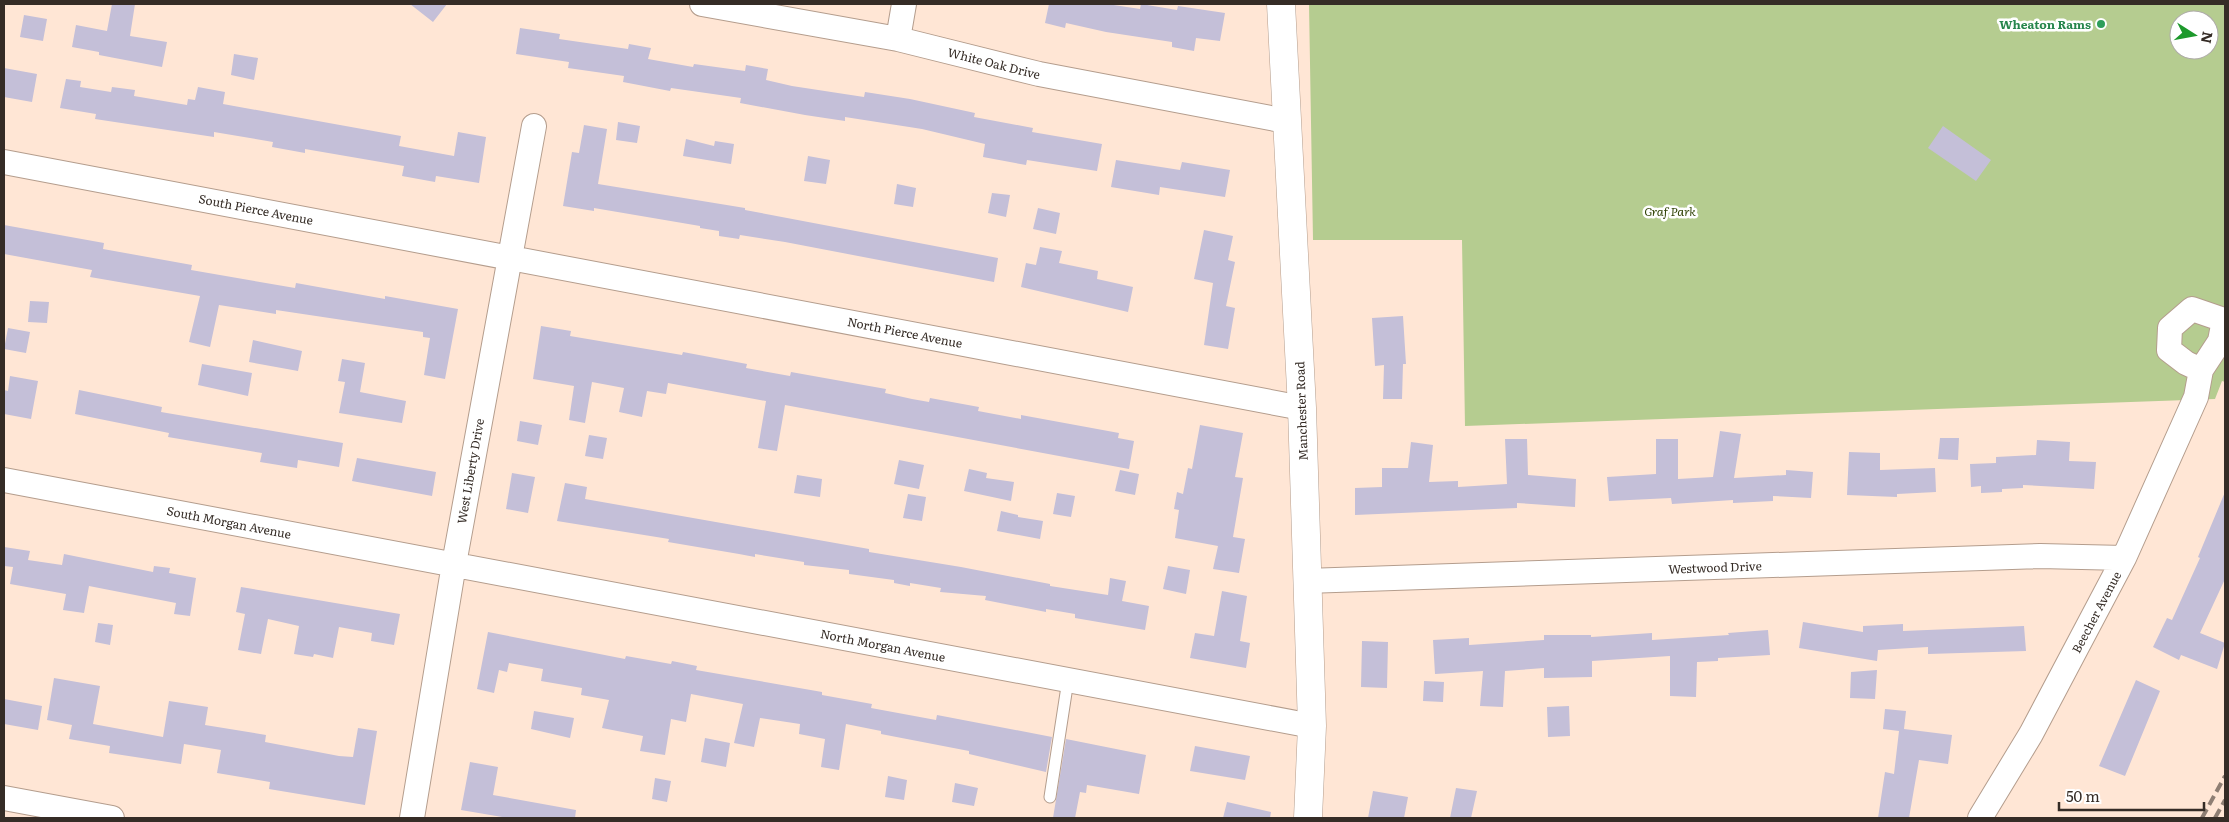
<svg xmlns="http://www.w3.org/2000/svg" width="2229" height="822" font-family="Literata,serif">
  <rect width="100%" height="100%" fill="#ffe6d5"/>
  <!-- green -->
  <path fill="#b5cc90" fill-rule="evenodd" d="M1309,4H2225V382L2222,381L2215,399L1465,426L1462,240H1313ZM2179,20H2209V50H2179Z"/>
  <!-- building -->
  <path fill="#c4bfd8" d="M112,4H135L130,36L167,42L162,67L99,55V52L72,47L76,25L107,31Z
    M410,4H447L433,22Z
    M1049,4H1107L1140,9L1141,4L1177,10L1178,6L1225,13L1220,41L1196,38L1194,51L1172,47V42L1106,32L1066,23L1065,28L1045,23Z
    M24,15L47,19L43,41L20,37Z
    M520,28L560,34L559,39L628,49L629,44L651,48L648,59L693,67L694,64L745,71L746,65L768,69L766,80L792,86L864,97L865,92L910,99L975,113L974,117L1033,128L1032,132L1102,144L1097,171L1027,160L1026,165L983,157L985,144L922,129L845,117V121L805,115L740,103L741,98L671,88L670,91L623,82L624,76L568,68L569,62L516,54Z
    M234,54L258,58L254,80L231,75Z
    M4,68L37,74L32,102L4,97Z
    M66,79L81,81L80,87L111,92L112,87L135,90L134,96L187,105L188,99L195,100L198,87L225,92L223,104L401,136L399,146L454,156L458,132L486,137L479,183L436,176L435,182L402,176L404,166L305,149V153L272,147L273,142L214,132V137L95,119L96,114L60,108Z
    M618,122L640,126L637,143L616,140Z
    M584,125L607,129L598,184L745,208V210L998,258L994,282L785,242L740,235L739,239L719,236V231L700,228V226L594,208V211L563,206L572,152L579,153Z
    M1943,126L1991,160L1976,181L1928,148Z
    M686,139L714,146L715,141L734,144L731,164L683,156Z
    M808,156L830,160L826,184L804,181Z
    M1116,160L1180,170L1182,162L1230,170L1225,197L1160,187L1159,195L1111,187Z
    M897,184L916,188L913,207L894,204Z
    M992,193L1010,195L1006,217L988,213Z
    M1038,208L1060,213L1056,234L1033,229Z
    M4,225L104,243L103,249L192,265L191,270L295,288L296,283L385,299V296L458,309L445,379L424,375L430,338L423,337V332L276,310V314L219,305L210,347L189,342L200,296L90,277L92,270L4,254Z
    M1204,230L1233,236L1228,260L1235,262L1226,306L1235,308L1228,349L1204,345L1213,283L1194,279Z
    M1040,247L1062,251L1059,263L1098,271L1097,279L1133,287L1128,312L1021,287L1026,263L1036,265Z
    M30,301L49,302L47,323L28,322Z
    M1403,316L1406,364H1403L1402,399H1383L1384,365L1375,366L1372,318Z
    M541,326L571,331L570,336L682,355L683,352L747,364L746,368L790,376L791,372L886,389L885,393L912,399L929,402L930,398L979,407L978,411L1021,419V415L1119,433L1118,438L1134,441L1129,469L785,405L777,451L758,448L766,401L668,383L666,394L647,391L642,417L619,412L624,388L592,382L585,423L569,420L574,386L533,379Z
    M8,328L30,332L26,353L4,349Z
    M253,340L302,351L298,371L249,362Z
    M342,359L365,363L360,392L406,401L402,423L339,413L345,382L338,381Z
    M202,364L252,373L248,396L198,385Z
    M10,376L38,381L31,419L4,414V390L8,391Z
    M79,390L162,407L161,412L343,443L339,467L298,460L297,468L260,462L262,453L168,437L169,433L75,414Z
    M520,421L542,425L538,445L517,441Z
    M1200,425L1243,433L1235,477L1243,478L1233,537L1245,539L1239,573L1213,569L1218,546L1175,538L1179,510L1174,509L1177,492L1183,494L1188,468L1192,469Z
    M1720,431L1741,434L1734,478L1786,475V470L1813,472L1811,498L1773,496V501L1733,503V500L1672,504L1671,498L1609,501L1607,477L1656,474V439H1678V479L1713,477Z
    M589,435L607,438L603,459L585,456Z
    M1940,438H1959L1958,460L1938,459Z
    M1505,439H1527L1528,475L1576,479L1575,507L1517,503V508L1355,515V488L1382,487V468H1408L1411,442L1433,445L1429,482L1458,481V487L1507,484Z
    M2037,440L2070,442L2069,461L2096,462L2094,489L2023,485V488L2002,489V492L1981,493V486L1971,487L1970,464L1996,463V457L2036,455Z
    M1849,452L1880,453V470L1935,468L1936,492L1897,494V497L1847,495Z
    M357,458L436,472L432,496L352,481Z
    M899,460L924,465L919,489L894,484Z
    M969,469L987,473L986,478L1014,482L1011,501L964,491Z
    M1120,470L1139,474L1135,495L1115,491Z
    M512,473L535,477L528,513L506,509Z
    M797,475L822,479L820,497L794,493Z
    M565,483L587,487L585,499L824,541L869,549V552L961,567L1050,584V586L1108,595L1110,578L1126,581L1122,601L1149,606L1145,630L1075,618V614L1046,609V612L985,600L986,596L940,592L941,588L910,583V586L894,583V580L849,574V570L804,565V562L755,554V557L739,554L668,542L669,539L557,521Z
    M2225,492V579L2200,633L2225,643L2217,669L2181,655L2179,660L2153,647L2167,618L2172,620L2200,558L2198,557Z
    M1057,493L1075,496L1071,517L1053,514Z
    M908,494L926,497L922,521L903,518Z
    M1001,511L1018,515V517L1043,521L1040,539L997,531Z
    M4,547L30,551L28,560L62,565L64,554L153,572L154,566L170,568L169,573L196,578L190,616L174,614L176,603L89,586L84,613L63,610L66,594L10,584L13,567L4,566Z
    M1168,566L1190,570L1186,594L1163,589Z
    M241,587L400,614L394,645L371,641L372,633L339,627L333,658L314,654L313,657L294,654L299,626L268,619L261,654L238,650L245,614L236,612Z
    M1222,591L1247,596L1240,641L1250,643L1246,668L1190,658L1195,633L1214,636Z
    M1803,622L1863,632V626L1903,624V631L2024,626L2026,651L1928,654V647L1878,650L1877,661L1799,648Z
    M98,623L113,625L110,645L95,642Z
    M1768,630L1770,655L1718,658V661L1697,662L1696,697L1670,696V656L1592,661V677L1544,678V668L1505,671L1503,707L1480,706L1483,671L1435,674L1433,640L1469,638V645L1544,640V635H1591V637L1652,633V640L1729,635L1728,633Z
    M488,632L625,659L626,656L671,664L672,661L697,666L696,670L822,692V695L872,704L871,708L936,720L937,715L1052,737L1046,772L969,754V751L881,734V731L846,724L839,770L821,767L825,739L799,734L800,724L760,718L754,747L734,743L743,704L691,694L686,722L671,719L665,755L640,751L643,736L602,728L609,700L581,695L582,688L541,681L543,669L509,663L507,672L499,670L494,693L477,689Z
    M1362,641L1388,642L1387,688L1361,687Z
    M1877,670L1875,699L1850,698L1851,672Z
    M54,678L100,686L93,724L163,737L169,701L208,707L205,725L266,735L265,742L339,756L353,757L358,728L377,731L365,805L269,789L270,782L217,773L221,750L184,744L181,764L109,753L110,746L69,739L72,725L47,720Z
    M2136,680L2160,691L2125,776L2099,766Z
    M1424,681L1444,682L1443,702L1423,701Z
    M4,699L42,706L38,730L4,724Z
    M1569,706L1570,736L1548,737L1547,707Z
    M1885,709L1906,711L1904,729L1952,735L1948,764L1919,760L1909,818H1878L1885,772L1894,774L1899,731L1883,729Z
    M534,711L574,718L570,738L531,729Z
    M705,738L730,743L726,767L701,762Z
    M1066,739L1146,755L1139,794L1087,785L1086,793L1080,792L1075,818H1053Z
    M1195,746L1250,756L1245,780L1190,771Z
    M470,762L498,767L493,795L576,810L575,818H508L461,810Z
    M888,776L907,780L904,800L885,797Z
    M655,778L671,781L667,802L652,799Z
    M955,783L978,788L974,806L952,802Z
    M1456,788L1477,791L1471,818H1450Z
    M1373,791L1408,797L1404,818H1368Z
    M1227,802L1271,812L1270,818H1223Z"/>
  <g fill="none" stroke-linecap="round" stroke-linejoin="round">
    <defs>
      <path id="lane" d="M1050,797L1068,680"/>
      <path id="street" d="M702,4L898,39L1039,74L1286,121
        M898,39L904,4
        M4,162L1302,408
        M4,480L1312,726
        M1306,581L2040,556L2124,558
        M4,798L112,818
        M412,818L454,564L534,126
        M1980,818L2031,734L2124,558L2196,397L2201,370L2186,363L2169,350L2170,328L2192,309L2224,320L2220,341L2201,370"/>
      <path id="secondary" d="M1281,4L1302,408L1312,726L1308,818"/>
    </defs>
    <!-- lane casing -->
    <use href="#lane" stroke="#b49d8d" stroke-width="13"/>
    <!-- street casing -->
    <use href="#street" stroke="#b49d8d" stroke-width="26"/>
    <!-- secondary casing -->
    <use href="#secondary" stroke="#b49d8d" stroke-width="29"/>
    <!-- lane -->
    <use href="#lane" stroke="#fff" stroke-width="11"/>
    <!-- street -->
    <use href="#street" stroke="#fff" stroke-width="24"/>
    <!-- secondary -->
    <use href="#secondary" stroke="#fff" stroke-width="28"/>
    <!-- rail -->
    <path stroke="#8e7e73" stroke-width="4" stroke-dasharray="10 5" stroke-linecap="butt" d="M2202,818L2225,776
      M2215,818L2225,800"/>
  </g>
  <!-- markers -->
  <circle fill="#2e9e5b" stroke="#fff" stroke-width="2" cx="2101" cy="24" r="5"/>
  <g text-anchor="middle" dominant-baseline="central" stroke-width="5" stroke-linejoin="round" paint-order="stroke">
    <!-- leisure labels -->
    <g font-size="12" font-weight="bold" fill="#27864d" stroke="#fff" text-anchor="end">
      <text x="2091" y="24">Wheaton Rams</text>
    </g>
    <!-- street labels -->
    <g font-size="12" fill="#352c26" stroke="#fff">
      <text transform="translate(994 63) rotate(14)">White Oak Drive</text>
      <text transform="translate(256 209) rotate(11)">South Pierce Avenue</text>
      <text transform="translate(905 332) rotate(11)">North Pierce Avenue</text>
      <text transform="translate(1301 411) rotate(-92)">Manchester Road</text>
      <text transform="translate(470 471) rotate(-80)">West Liberty Drive</text>
      <text transform="translate(229 522) rotate(11)">South Morgan Avenue</text>
      <text transform="translate(1715 567) rotate(-2)">Westwood Drive</text>
      <text transform="translate(2096 612) rotate(-62)">Beecher Avenue</text>
      <text transform="translate(883 645) rotate(11)">North Morgan Avenue</text>
    </g>
    <!-- park labels -->
    <g font-size="12" font-style="italic" fill="#324408" stroke="#fff">
      <text x="1670" y="211">Graf Park</text>
    </g>
  </g>
  <!-- border -->
  <rect width="2229" height="822" fill="none" stroke="#352c26" stroke-width="10"/>
  <!-- north arrow -->
  <g transform="translate(2194 35) rotate(101)"><circle r="24" fill="#ffffff" stroke="#aeaba8"/>
  <path d="M0-4L9 19L0 12L-9 19Z" fill="#1d992c"/>
  <text y="-8" font-size="14" font-weight="bold" text-anchor="middle" fill="#352c26">N</text>
  </g>
  <!-- scale -->
  <path d="M2059 802v8h145v-8" fill="none" stroke="#352c26" stroke-width="2.5"/>
  <text x="2066" y="802" font-size="15" fill="#352c26" stroke="#ffffff" stroke-width="4" paint-order="stroke">50 m</text>
</svg>
